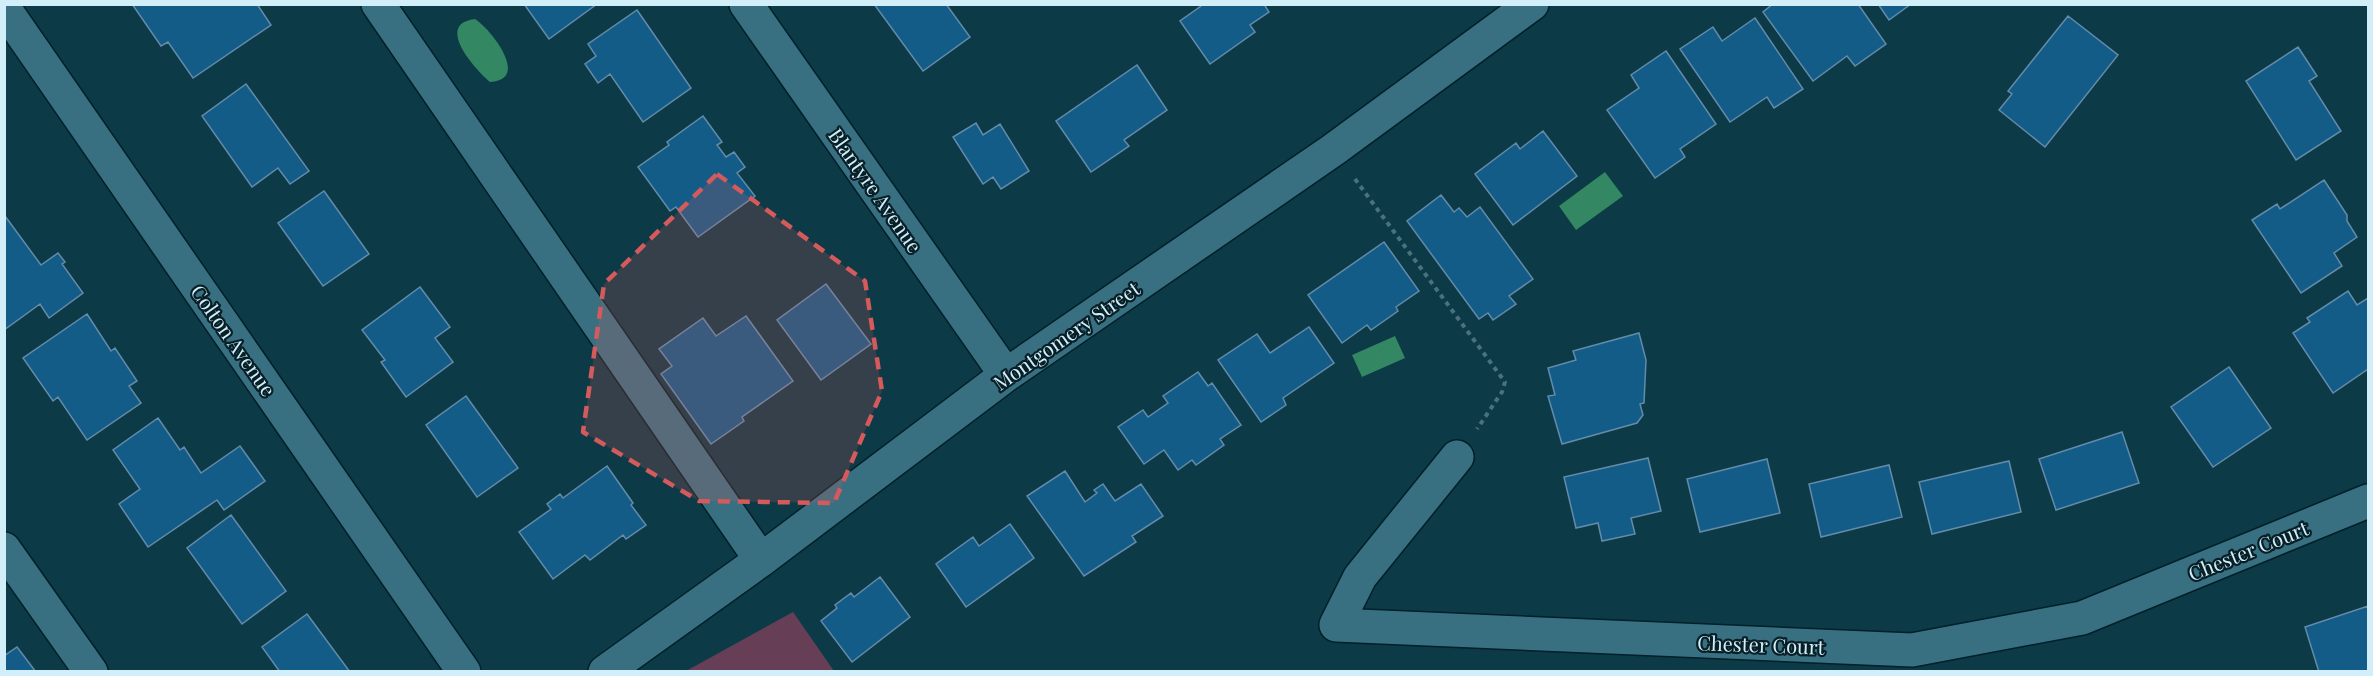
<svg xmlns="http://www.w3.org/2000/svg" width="2373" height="676" font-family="'Playfair Display',serif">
  <rect width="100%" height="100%" fill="#0d3a47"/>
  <!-- green -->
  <path fill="#663f57" d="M793,612L834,671H686Z"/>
  <!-- water -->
  <path fill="#338763" d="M475,19C491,29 531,80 490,82C475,69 434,24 475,19Z
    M1605,172L1623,196L1576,230L1559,206Z
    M1395,336L1405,358L1362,377L1352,355Z"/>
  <!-- building -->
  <path fill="#135c88" stroke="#638baa" stroke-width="1.5" d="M132,4H257L271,25L193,78L168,42L161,46Z
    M524,4H597L549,39Z
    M874,4H946L970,37L923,71Z
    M1204,4H1264L1269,12L1250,25L1255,32L1210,64L1180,21Z
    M1773,4H1858L1886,44L1855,66L1847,56L1813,81L1763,12Z
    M1878,4H1911L1889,20Z
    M637,10L691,88L643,122L610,74L598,83L585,64L596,56L588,44Z
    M2068,16L2118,55L2045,147L1999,110L2012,94L2008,91Z
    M1755,18L1803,89L1774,108L1767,97L1730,122L1680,49L1713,27L1722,41Z
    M2298,47L2317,76L2309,81L2341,131L2296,160L2246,81Z
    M1666,51L1716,124L1680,149L1685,157L1655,178L1607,110L1639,88L1631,75Z
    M1137,65L1167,110L1124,140L1129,146L1091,172L1056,121Z
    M246,84L309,171L290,184L278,168L252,187L202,116Z
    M703,116L722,142L717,145L726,157L734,152L745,167L737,173L755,196L698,237L676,207L670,211L638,167L669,145L667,142Z
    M976,123L983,135L1000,124L1029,171L1001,189L993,177L983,184L953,137Z
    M1543,131L1577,176L1513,225L1475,174L1516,143L1520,149Z
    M2324,180L2347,215V221L2357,237L2334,253L2342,266L2301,293L2252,220L2277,204L2280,209Z
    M324,191L369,254L323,286L278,223Z
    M1441,195L1454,212L1459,208L1467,217L1480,207L1533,279L1509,296L1516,304L1493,320L1488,313L1479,319L1407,221Z
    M5,216L41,265L58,253L65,262L62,264L83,293L49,318L40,304L4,330Z
    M1384,242L1419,291L1396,307L1398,311L1371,330L1367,325L1342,343L1308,295Z
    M826,284L871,344L821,380L777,320Z
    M420,287L450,327L435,338L453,362L406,397L381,362L385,360L362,330Z
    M2348,291L2357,305L2368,298V369L2333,393L2293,333L2310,322L2307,318Z
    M87,314L111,351L115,348L137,381L129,386L141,403L87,440L58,397L53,401L23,358Z
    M746,316L793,381L742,417L744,421L711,444L661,374L672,366L659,349L703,318L716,336Z
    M1309,327L1334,363L1283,398L1286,405L1261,422L1218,360L1257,334L1270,353Z
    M1639,333L1646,360L1644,403L1640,404L1643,415L1637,423L1562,444L1548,396L1555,395L1548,368L1576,360L1573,351Z
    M2229,367L2271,428L2213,467L2171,407Z
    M1198,372L1208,386L1212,383L1241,425L1220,439L1224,445L1196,465L1192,460L1178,470L1164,450L1144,464L1118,427L1143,410L1148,417L1168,403L1163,396Z
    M466,396L518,468L477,497L426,425Z
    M158,418L180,450L184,447L201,473L240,446L265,481L224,510L217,500L148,547L119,504L140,489L113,450Z
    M2122,432L2139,483L2056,510L2039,459Z
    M1648,458L1661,511L1631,518L1635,534L1602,541L1598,523L1576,528L1564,477Z
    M1767,459L1780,513L1700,532L1687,479Z
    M2009,461L2021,512L1932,534L1919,482Z
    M1889,465L1902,517L1821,537L1809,484Z
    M607,466L633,503L631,505L646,525L626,539L623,535L590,560L585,555L553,579L519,532L551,509L547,504L560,494L563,498Z
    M1065,471L1085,502L1097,493L1094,490L1103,484L1115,501L1141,484L1163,516L1132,536L1136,542L1084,576L1027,496Z
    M231,515L286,591L242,624L187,548Z
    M1010,524L1034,558L966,607L936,564L973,537L979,546Z
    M880,577L910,617L852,662L821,621L837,608L835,605L851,593L854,597Z
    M2368,606V672H2319L2305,627Z
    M307,614L350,672H280L262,647Z
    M17,647L36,672H4V656Z"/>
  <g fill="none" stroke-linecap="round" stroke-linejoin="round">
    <defs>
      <path id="minor" d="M378,4L761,560
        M746,4L1006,375
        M4,8L464,672
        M1457,457L1360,577L1336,625L1912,650L2082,618L2368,501
        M4,549L91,672
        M605,672L761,560L1006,375L1333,150L1532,4"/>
    </defs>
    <!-- minor casing -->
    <use href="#minor" stroke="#022029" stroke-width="36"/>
    <!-- path -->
    <path stroke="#4a727e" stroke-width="4" stroke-dasharray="4.5 4.5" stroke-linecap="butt" d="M1355,179L1505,382L1502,392L1477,429"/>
    <!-- minor -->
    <use href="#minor" stroke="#387082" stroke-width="33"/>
  </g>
  <!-- marked area -->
  <path fill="#d55a5c" fill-opacity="0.2" stroke="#d55a5c" stroke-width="4.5" stroke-dasharray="12 8" stroke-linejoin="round" d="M717,174L865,281L882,391L834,503L699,501L583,432L604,284Z"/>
  <g text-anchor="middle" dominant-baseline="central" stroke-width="4.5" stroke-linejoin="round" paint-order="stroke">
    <!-- street labels -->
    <g font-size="20" fill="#d2eef8" stroke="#071f27">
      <text transform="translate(876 190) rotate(55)">Blantyre Avenue</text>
      <text transform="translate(1066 335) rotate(-35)">Montgomery Street</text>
      <text transform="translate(234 340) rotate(55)">Colton Avenue</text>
      <text transform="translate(2248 550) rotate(-22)">Chester Court</text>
      <text transform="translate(1761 644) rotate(2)">Chester Court</text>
    </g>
  </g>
  <!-- border -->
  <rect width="2373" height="676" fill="none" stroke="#d2eef8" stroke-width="12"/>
</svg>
